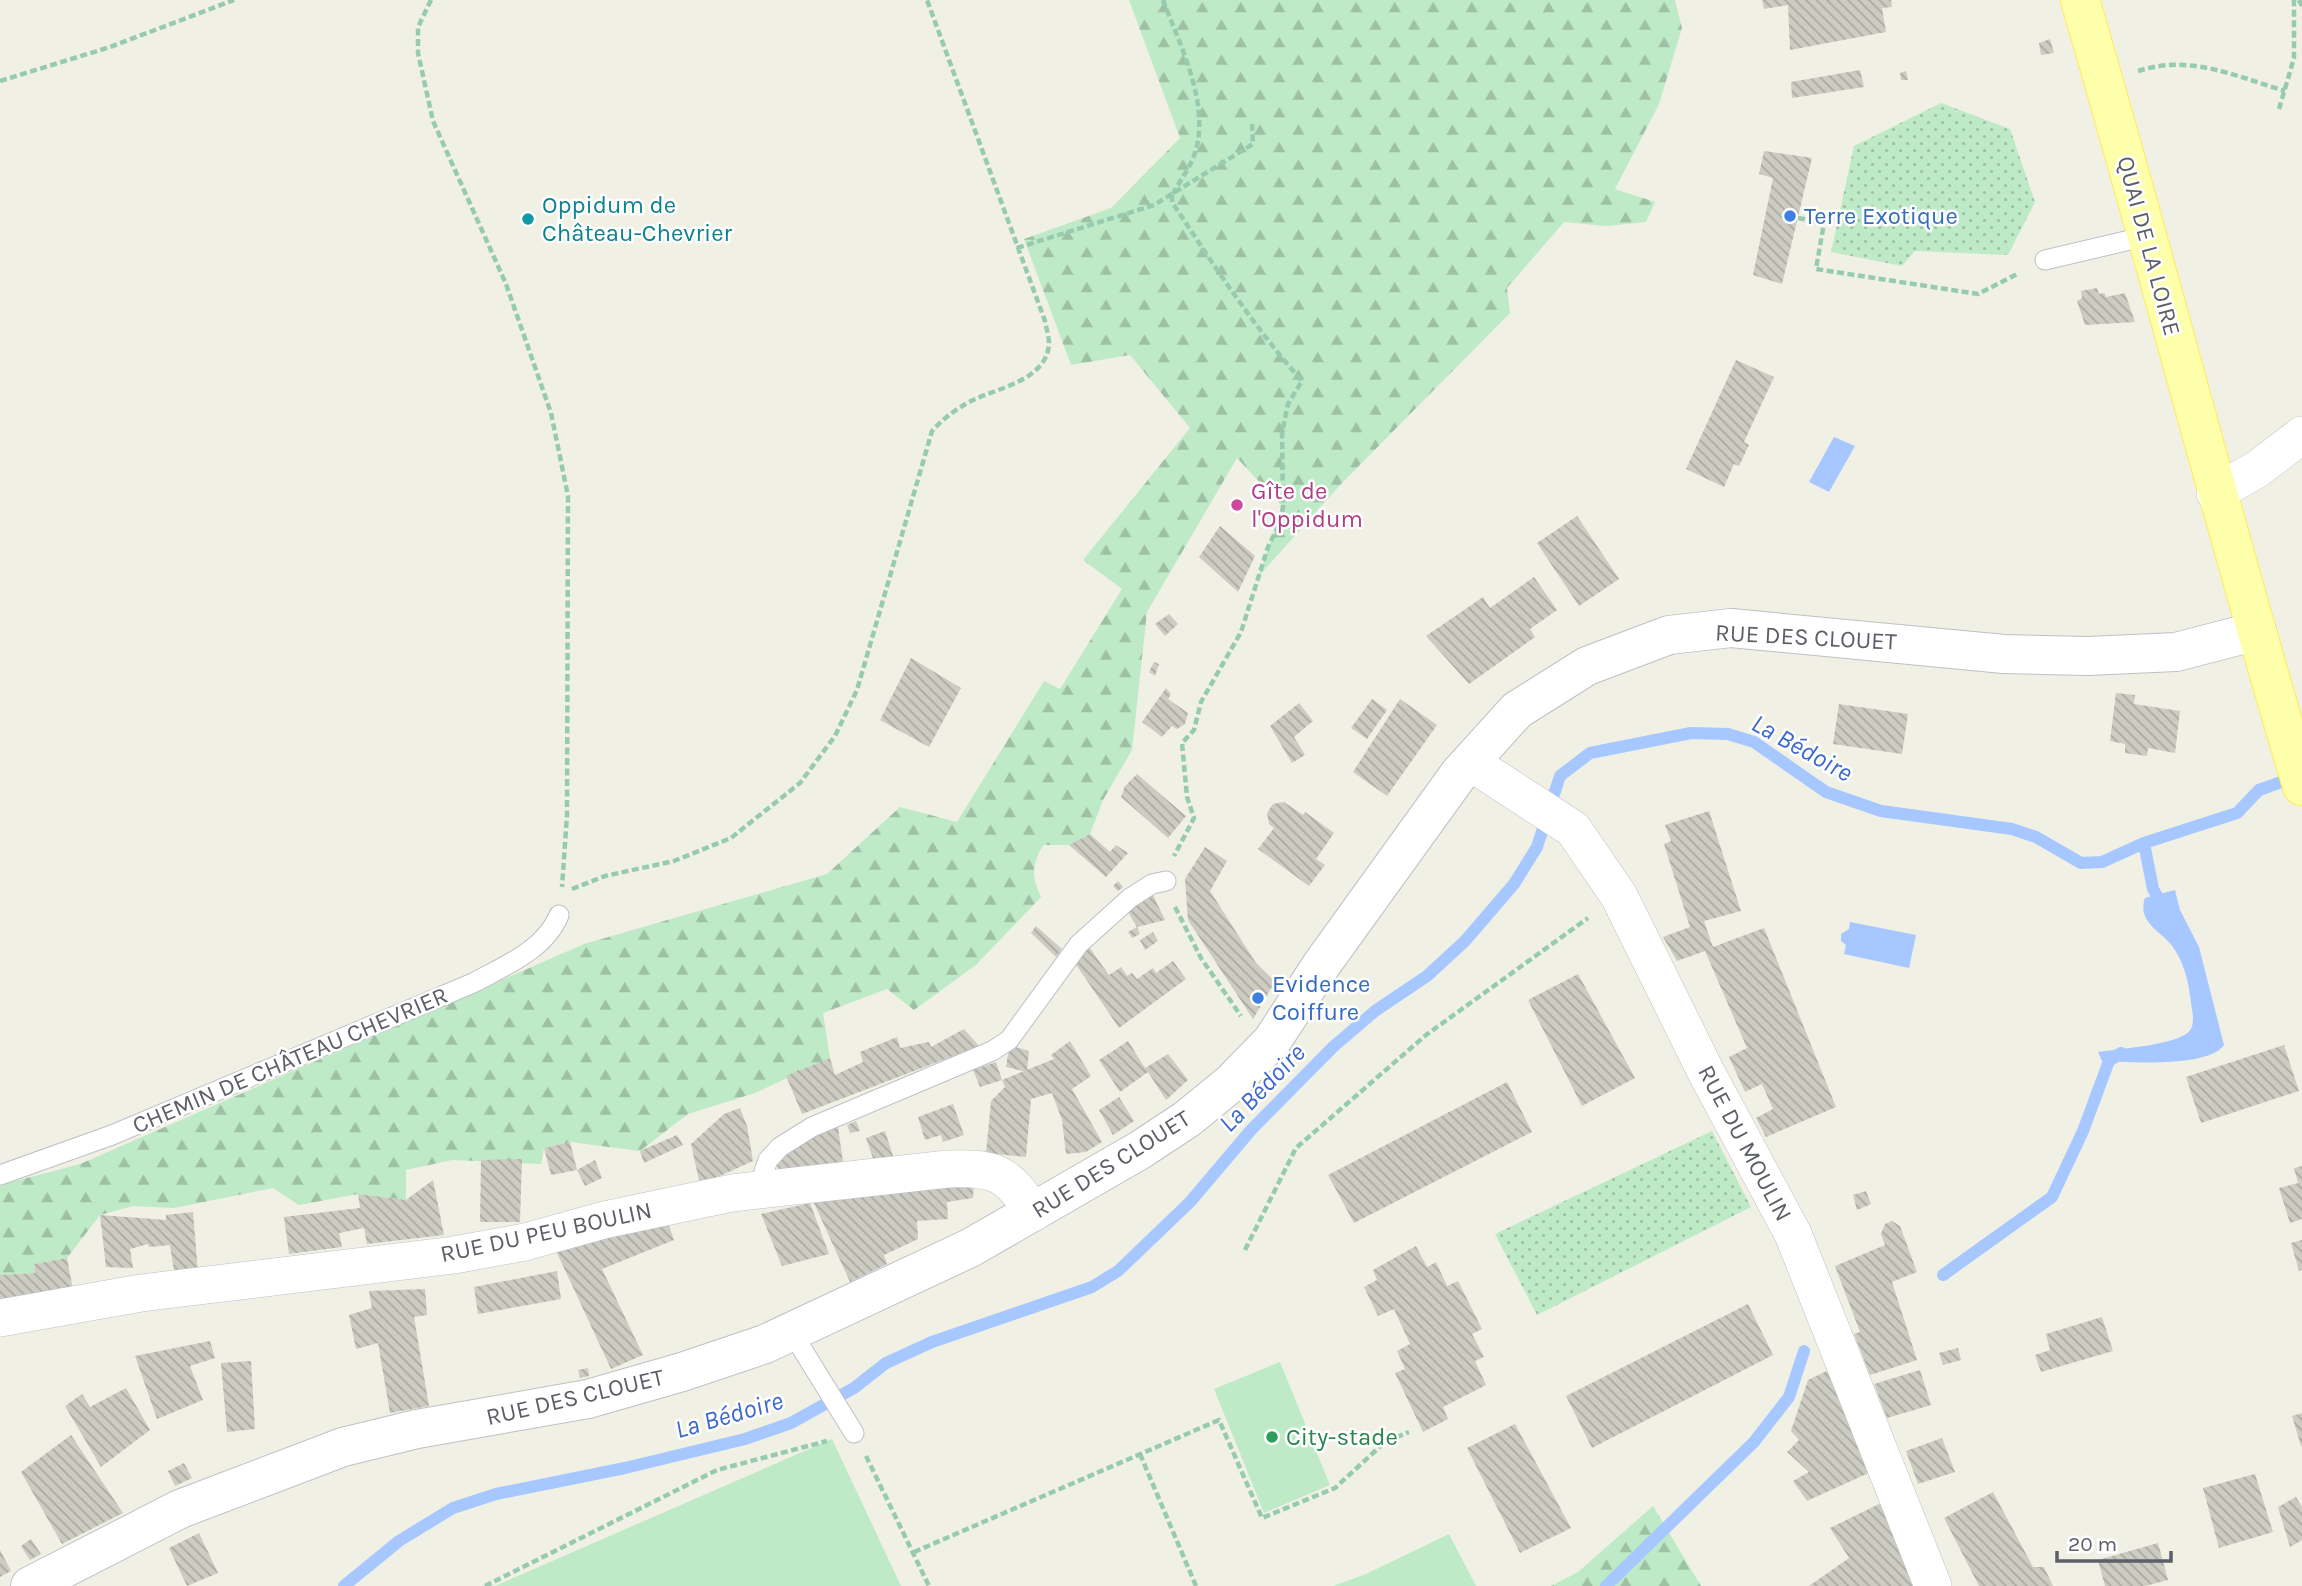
<svg xmlns="http://www.w3.org/2000/svg" width="2302" height="1586" font-family="Karla,sans-serif">
  <defs>
    <pattern id="grass-dots" width="8" height="8" patternUnits="userSpaceOnUse" patternTransform="scale(1.75)"><rect width="8" height="8" fill="#bfeac7"/><path d="M2 2h.1M6 6h.1" fill="none" stroke="#9ec1a5" stroke-width="1.8" stroke-linecap="round"/></pattern>
    <pattern id="forest-firs" width="22" height="20" patternUnits="userSpaceOnUse" patternTransform="scale(1.75)"><rect width="22" height="20" fill="#bfeac7"/><path d="M5 1l3.5 6h-7zM16 11l3.5 6h-7z" fill="#9ec1a5"/></pattern>
    <pattern id="building-back-hatch" width="6" height="6" patternUnits="userSpaceOnUse" patternTransform="scale(1.75)"><rect width="6" height="6" fill="#cdccc3"/><path d="M-1 5l2 2M0 0l6 6M5-1l2 2" fill="none" stroke="#aaa9a2"/></pattern>
  </defs>
  <rect width="100%" height="100%" fill="#f0f0e4"/>
  <!-- grass -->
  <path fill="url(#grass-dots)" d="M1941,103L2010,129L2035,202L2008,255L1915,251L1902,266L1831,252L1854,146Z
    M1712,1131L1751,1207L1537,1315L1495,1234Z"/>
  <!-- forest -->
  <path fill="url(#forest-firs)" d="M1129,0H1675L1682,28L1659,104L1615,189L1655,202L1646,222L1606,226L1564,222L1507,288L1510,313L1341,484L1258,577L1283,507L1237,458L1147,612L1132,750L1103,800L1090,834L1069,845H1043C1032,865 1031,876 1041,897L976,965L914,1010L887,989L823,1013L830,1058L755,1093L688,1114L640,1151L570,1142L544,1148L541,1164L452,1160L406,1170V1200L358,1194L299,1205L273,1188L174,1208L133,1206L100,1215L67,1258L34,1264L35,1273L0,1275V1185L80,1164L584,944L827,874L900,807L957,822L1044,681L1060,689L1122,589L1083,560L1190,428L1130,355L1071,365L1024,239L1111,208L1180,138Z
    M1653,1506L1701,1586H1551L1578,1572Z"/>
  <!-- garden -->
  <path fill="#bfeac7" d="M1280,1362L1330,1485L1264,1513L1214,1389Z
    M832,1439L901,1586H495Z
    M1449,1534L1476,1586H1333L1366,1574Z"/>
  <!-- water -->
  <path fill="#a6c7ff" d="M1834,437L1855,446L1829,492L1809,482Z
    M2175,890L2180,910L2199,947L2224,1045C2208,1068 2128,1062 2102,1061L2098,1052C2117,1049 2182,1045 2191,1029C2195,1020 2192,1011 2191,1002C2189,984 2185,966 2175,950C2165,932 2136,924 2145,898Z
    M1850,922L1916,935L1909,968L1844,954L1846,945L1841,941V934L1849,929Z"/>
  <g fill="none" stroke-linecap="round" stroke-linejoin="round">
    <!-- stream -->
    <path stroke="#a6c7ff" stroke-width="12" d="M2144,843L2153,889L2165,909
      M1943,1275L2052,1197L2083,1131L2109,1061L2121,1053
      M344,1586L399,1541L453,1508L496,1494L625,1468L745,1439L791,1423L854,1388L886,1363L932,1342L1092,1287L1118,1271L1190,1202L1251,1130L1333,1047L1375,1011L1427,976L1465,941L1514,884L1537,847L1560,776L1590,753L1691,733L1728,734L1754,742L1826,792L1881,811L2012,829L2036,837L2081,863L2102,862L2144,843L2237,813L2259,790L2295,777
      M1606,1586L1754,1442L1789,1397L1804,1351"/>
  </g>
  <!-- building -->
  <path fill="url(#building-back-hatch)" d="M1762,0H1891L1892,7L1882,8L1886,32L1790,50L1788,5L1764,9Z
    M2050,39L2054,53L2041,55L2039,43Z
    M1860,70L1864,87L1792,98L1791,82Z
    M1906,71L1908,80H1901L1900,73Z
    M1764,151L1812,158L1782,284L1753,275L1773,178L1759,174Z
    M2097,288L2099,294L2104,293L2106,297L2125,293L2135,322L2085,325L2077,301L2082,298L2081,291Z
    M1736,360L1774,377L1744,442L1749,445L1739,466L1734,464L1724,487L1686,469Z
    M1577,516L1619,579L1579,606L1537,543Z
    M1220,526L1255,556L1238,592L1199,557Z
    M1534,577L1557,610L1530,629L1535,637L1469,684L1426,636L1483,597L1490,608Z
    M1169,614L1178,624L1165,636L1155,624Z
    M911,658L961,688L929,747L880,720Z
    M1154,662L1159,664L1155,676L1149,672Z
    M1166,688L1171,694L1168,699L1188,713L1185,724L1177,729L1172,726L1162,737L1142,722Z
    M2116,693L2135,695L2134,704L2180,711L2175,753L2148,748L2147,756L2125,753V744L2110,741Z
    M1372,699L1387,710L1367,739L1351,728Z
    M1400,699L1437,725L1387,796L1353,772Z
    M1299,703L1313,721L1294,737L1305,755L1292,763L1270,726Z
    M1839,704L1908,714L1902,754L1833,744Z
    M1137,774L1186,816L1168,838L1121,797L1125,786Z
    M1284,802L1303,815L1305,812L1334,833L1316,859L1325,865L1309,886L1258,849L1274,828L1269,824L1267,813L1273,804Z
    M1709,811L1741,911L1704,921L1713,947L1764,928L1836,1107L1766,1137L1756,1118L1773,1109L1762,1084L1745,1092L1729,1057L1747,1048L1705,951L1677,961L1663,937L1690,927L1664,844L1671,841L1665,825Z
    M1090,834L1110,852L1116,845L1128,853L1106,877L1069,845Z
    M1205,847L1227,861L1210,891L1256,963L1275,982L1253,1019L1188,920L1185,879Z
    M1118,881L1123,887L1118,891L1113,886Z
    M1152,893L1165,920L1137,927L1125,907Z
    M1036,926L1062,949L1056,957L1031,933Z
    M1137,927L1140,934L1132,938L1128,932Z
    M1153,932L1158,941L1145,950L1140,940Z
    M1087,944L1109,975L1121,967L1127,976L1132,973L1137,979L1153,968L1156,973L1173,961L1186,979L1119,1028L1073,960Z
    M1578,974L1635,1078L1582,1106L1528,1000Z
    M964,1029L979,1046L802,1114L786,1076L830,1058L835,1075L863,1062L860,1052L897,1037L900,1048L929,1042L931,1047Z
    M1070,1041L1091,1076L1072,1089L1102,1142L1086,1152L1066,1154L1062,1120L1052,1093L1031,1099L1026,1157L986,1153L991,1101L1005,1087L1002,1080L1054,1059L1051,1055Z
    M1128,1041L1145,1068L1168,1054L1188,1080L1166,1100L1148,1072L1120,1092L1099,1060Z
    M2284,1045L2299,1091L2201,1123L2186,1077Z
    M1016,1047L1029,1051L1027,1072L1006,1067L1009,1049Z
    M996,1062L1002,1080L980,1087L973,1070Z
    M1507,1082L1532,1132L1354,1223L1328,1175Z
    M1119,1097L1134,1121L1113,1135L1099,1110Z
    M953,1104L964,1135L943,1142L941,1135L925,1140L918,1117Z
    M740,1108L747,1126L753,1161L700,1185L691,1144L724,1114Z
    M856,1121L860,1131L850,1133L847,1125Z
    M838,1127L844,1169L783,1179L776,1163L810,1137Z
    M885,1131L894,1159L875,1164L866,1138Z
    M677,1135L683,1145L644,1163L640,1151Z
    M570,1142L577,1170L551,1175L544,1148Z
    M522,1159L520,1222H480L481,1160Z
    M595,1160L602,1178L585,1186L577,1170Z
    M2302,1166V1219L2290,1223L2279,1188L2298,1183L2294,1168Z
    M433,1180L444,1235L367,1244L364,1228L339,1233L342,1247L289,1254L284,1217L360,1208L358,1194L406,1200Z
    M974,1180L973,1198L947,1202L948,1219L917,1221L918,1239L884,1255L887,1264L850,1282L813,1201Z
    M1866,1191L1871,1204L1857,1210L1853,1195Z
    M810,1203L829,1254L782,1266L761,1214Z
    M193,1212L198,1272L174,1271L170,1245L149,1247L148,1244L130,1249L133,1268L106,1267L100,1215L166,1220V1215Z
    M665,1214L674,1240L602,1269L643,1355L611,1369L551,1240Z
    M1892,1221L1900,1226L1917,1272L1892,1282L1917,1360L1870,1375L1854,1334L1860,1332L1835,1266L1885,1245L1881,1234L1885,1224Z
    M2302,1240V1270L2299,1271L2291,1243Z
    M1416,1246L1427,1267L1436,1262L1447,1286L1458,1281L1482,1329L1472,1334L1484,1357L1475,1361L1486,1385L1443,1407L1448,1419L1423,1432L1395,1373L1405,1369L1397,1351L1410,1344L1394,1309L1378,1316L1364,1287L1377,1280L1373,1270Z
    M67,1258L73,1290L0,1305V1275L35,1273L34,1264Z
    M557,1271L561,1299L478,1314L474,1287Z
    M425,1289L427,1315L414,1317L429,1406L390,1413L378,1343L356,1349L349,1315L372,1308L369,1291Z
    M1748,1304L1773,1355L1592,1448L1566,1396Z
    M2102,1317L2113,1351L2041,1372L2035,1355L2050,1350L2046,1334Z
    M210,1341L215,1358L190,1366L203,1400L157,1419L135,1356Z
    M1958,1348L1961,1360L1943,1365L1939,1353Z
    M251,1361L255,1429L227,1432L221,1363Z
    M588,1368L589,1376L580,1378L578,1370Z
    M1831,1369L1873,1471L1807,1501L1793,1481L1809,1472L1787,1452L1799,1440L1791,1431L1808,1380Z
    M1920,1370L1931,1405L1887,1418L1874,1384Z
    M126,1388L150,1430L101,1467L65,1406L82,1394L90,1407Z
    M2302,1413V1446H2301L2292,1416Z
    M1515,1424L1571,1528L1520,1553L1467,1448Z
    M71,1435L123,1513L62,1544L21,1472Z
    M1942,1438L1955,1472L1918,1484L1906,1451Z
    M184,1463L192,1478L175,1486L168,1471Z
    M2255,1474L2273,1532L2219,1548L2203,1488Z
    M1993,1492L2033,1567H2044L2053,1586H1979L1944,1518Z
    M2296,1497L2302,1507V1540L2290,1547L2278,1507Z
    M1883,1502L1914,1586H1809L1849,1558L1830,1528Z
    M199,1533L218,1573L187,1586L169,1548Z
    M31,1539L41,1554L30,1560L21,1546Z
    M2158,1543L2168,1580L2145,1586H2105L2098,1560Z
    M0,1550L11,1571L0,1577Z"/>
  <g fill="none" stroke-linecap="round" stroke-linejoin="round">
    <defs>
      <path id="service" d="M2045,260L2147,236
        M0,1175L112,1135L473,983C504,966 545,950 559,915
        M765,1189L764,1171L768,1160L780,1147L812,1127L992,1051L1009,1040L1079,944L1130,898L1152,884L1166,881
        M791,1331L854,1433"/>
      <path id="minor" d="M2215,493L2256,470L2302,435
        M1470,762L1573,829L1619,896L1706,1072L1793,1234L1933,1586
        M0,1318L141,1293L454,1255L525,1242L604,1220L732,1193L948,1169C995,1167 1009,1173 1033,1213"/>
      <path id="tertiary" d="M30,1586L180,1509L343,1447L417,1429L588,1399L682,1372L765,1344L970,1248L1140,1150L1187,1119L1231,1083L1272,1041L1322,964L1459,774L1517,710L1587,666L1669,635L1731,628L2004,654L2088,656L2176,652L2257,631"/>
      <path id="primary" d="M2080,0C2157,261 2223,525 2302,786"/>
    </defs>
    <!-- service casing -->
    <use href="#service" stroke="#bec0c7" stroke-width="21"/>
    <!-- minor casing -->
    <use href="#minor" stroke="#bec0c7" stroke-width="38"/>
    <!-- tertiary casing -->
    <use href="#tertiary" stroke="#bec0c7" stroke-width="40"/>
    <!-- primary casing -->
    <use href="#primary" stroke="#ffee4f" stroke-width="40"/>
    <!-- path -->
    <path stroke="#96cbb0" stroke-width="4.5" stroke-dasharray="7 3.5" stroke-linecap="butt" d="M431,0L418,27V53L433,121L506,284L551,413L568,496L567,815L562,887
      M1163,0C1180,46 1212,106 1194,156C1189,169 1179,182 1173,194
      M2299,0L2302,6
      M2138,71C2190,54 2235,76 2285,91
      M0,81L110,47L234,0
      M2279,109L2294,58V0
      M1172,195V202C1213,264 1253,326 1302,381L1288,404L1282,433L1283,507L1280,523L1268,547L1241,632L1201,702L1194,730L1182,743L1187,797L1194,818L1174,856
      M1798,218L1824,223L1816,269L1978,294L2019,273
      M1017,248L1154,205L1253,144L1252,123
      M572,889L605,876L674,861L731,838L800,783L835,736L857,690L932,431C944,418 956,409 971,401C997,388 1048,380 1049,343C1049,336 1046,328 1045,321L927,0
      M1175,907L1201,958L1241,1016
      M1245,1250L1296,1148L1426,1035L1588,918
      M1140,1454L1196,1586
      M866,1456L929,1586
      M914,1552L1219,1420L1262,1518L1335,1488L1385,1442L1409,1432
      M485,1586L717,1470L827,1441"/>
    <!-- service -->
    <use href="#service" stroke="#fff" stroke-width="19"/>
    <!-- minor -->
    <use href="#minor" stroke="#fff" stroke-width="37"/>
    <!-- tertiary -->
    <use href="#tertiary" stroke="#fff" stroke-width="38"/>
    <!-- primary -->
    <use href="#primary" stroke="#fdffab" stroke-width="38"/>
  </g>
  <!-- markers -->
  <g fill="#3f7fe0" stroke="#fff" stroke-width="2.5">
    <circle cx="1790" cy="216" r="7"/>
    <circle cx="1258" cy="998" r="7"/>
  </g>
  <circle fill="#0f9aa8" stroke="#fff" stroke-width="2.5" cx="528" cy="219" r="7"/>
  <circle fill="#d1479c" stroke="#fff" stroke-width="2.5" cx="1237" cy="505" r="7"/>
  <circle fill="#2e9e5b" stroke="#fff" stroke-width="2.5" cx="1272" cy="1437" r="7"/>
  <g text-anchor="middle" dominant-baseline="central" stroke-width="5" stroke-linejoin="round" paint-order="stroke">
    <!-- culture labels -->
    <g font-size="24" fill="#0d838f" stroke="#fff" text-anchor="start">
      <text x="542" y="205">Oppidum de<tspan x="542" dy="28">Château-Chevrier</tspan></text>
    </g>
    <!-- shop labels -->
    <g font-size="24" fill="#366cbe" stroke="#fff" text-anchor="start">
      <text x="1804" y="216">Terre Exotique</text>
      <text x="1272" y="984">Evidence<tspan x="1272" dy="28">Coiffure</tspan></text>
    </g>
    <!-- street labels -->
    <g font-size="24" fill="#5c5f67" stroke="#fff">
      <text transform="translate(2149 246) rotate(75)">QUAI DE LA LOIRE</text>
      <text transform="translate(1806 637) rotate(3)">RUE DES CLOUET</text>
      <text transform="translate(290 1060) rotate(-23)">CHEMIN DE CHÂTEAU CHEVRIER</text>
      <text transform="translate(1745 1143) rotate(62)">RUE DU MOULIN</text>
      <text transform="translate(1111 1164) rotate(-32)">RUE DES CLOUET</text>
      <text transform="translate(546 1232) rotate(-12)">RUE DU PEU BOULIN</text>
      <text transform="translate(575 1397) rotate(-13)">RUE DES CLOUET</text>
    </g>
    <!-- hotel labels -->
    <g font-size="24" fill="#b23c85" stroke="#fff" text-anchor="start">
      <text x="1251" y="491">Gîte de<tspan x="1251" dy="28">l'Oppidum</tspan></text>
    </g>
    <!-- leisure labels -->
    <g font-size="24" fill="#27864d" stroke="#fff" text-anchor="start">
      <text x="1286" y="1437">City-stade</text>
    </g>
    <!-- water labels -->
    <g font-size="26" font-style="italic" fill="#3c68cf" stroke="#fff">
      <text transform="translate(1802 748) rotate(29)">La Bédoire</text>
      <text transform="translate(1262 1088) rotate(-46)">La Bédoire</text>
      <text transform="translate(729 1415) rotate(-16)">La Bédoire</text>
    </g>
  </g>
  <!-- scale -->
  <path d="M2057 1551v10h114v-10" fill="none" stroke="#5c5f67" stroke-width="3.5"/>
  <text x="2068" y="1551" font-size="21" fill="#5c5f67" stroke="#ffffff" stroke-width="5" paint-order="stroke">20 m</text>
</svg>
